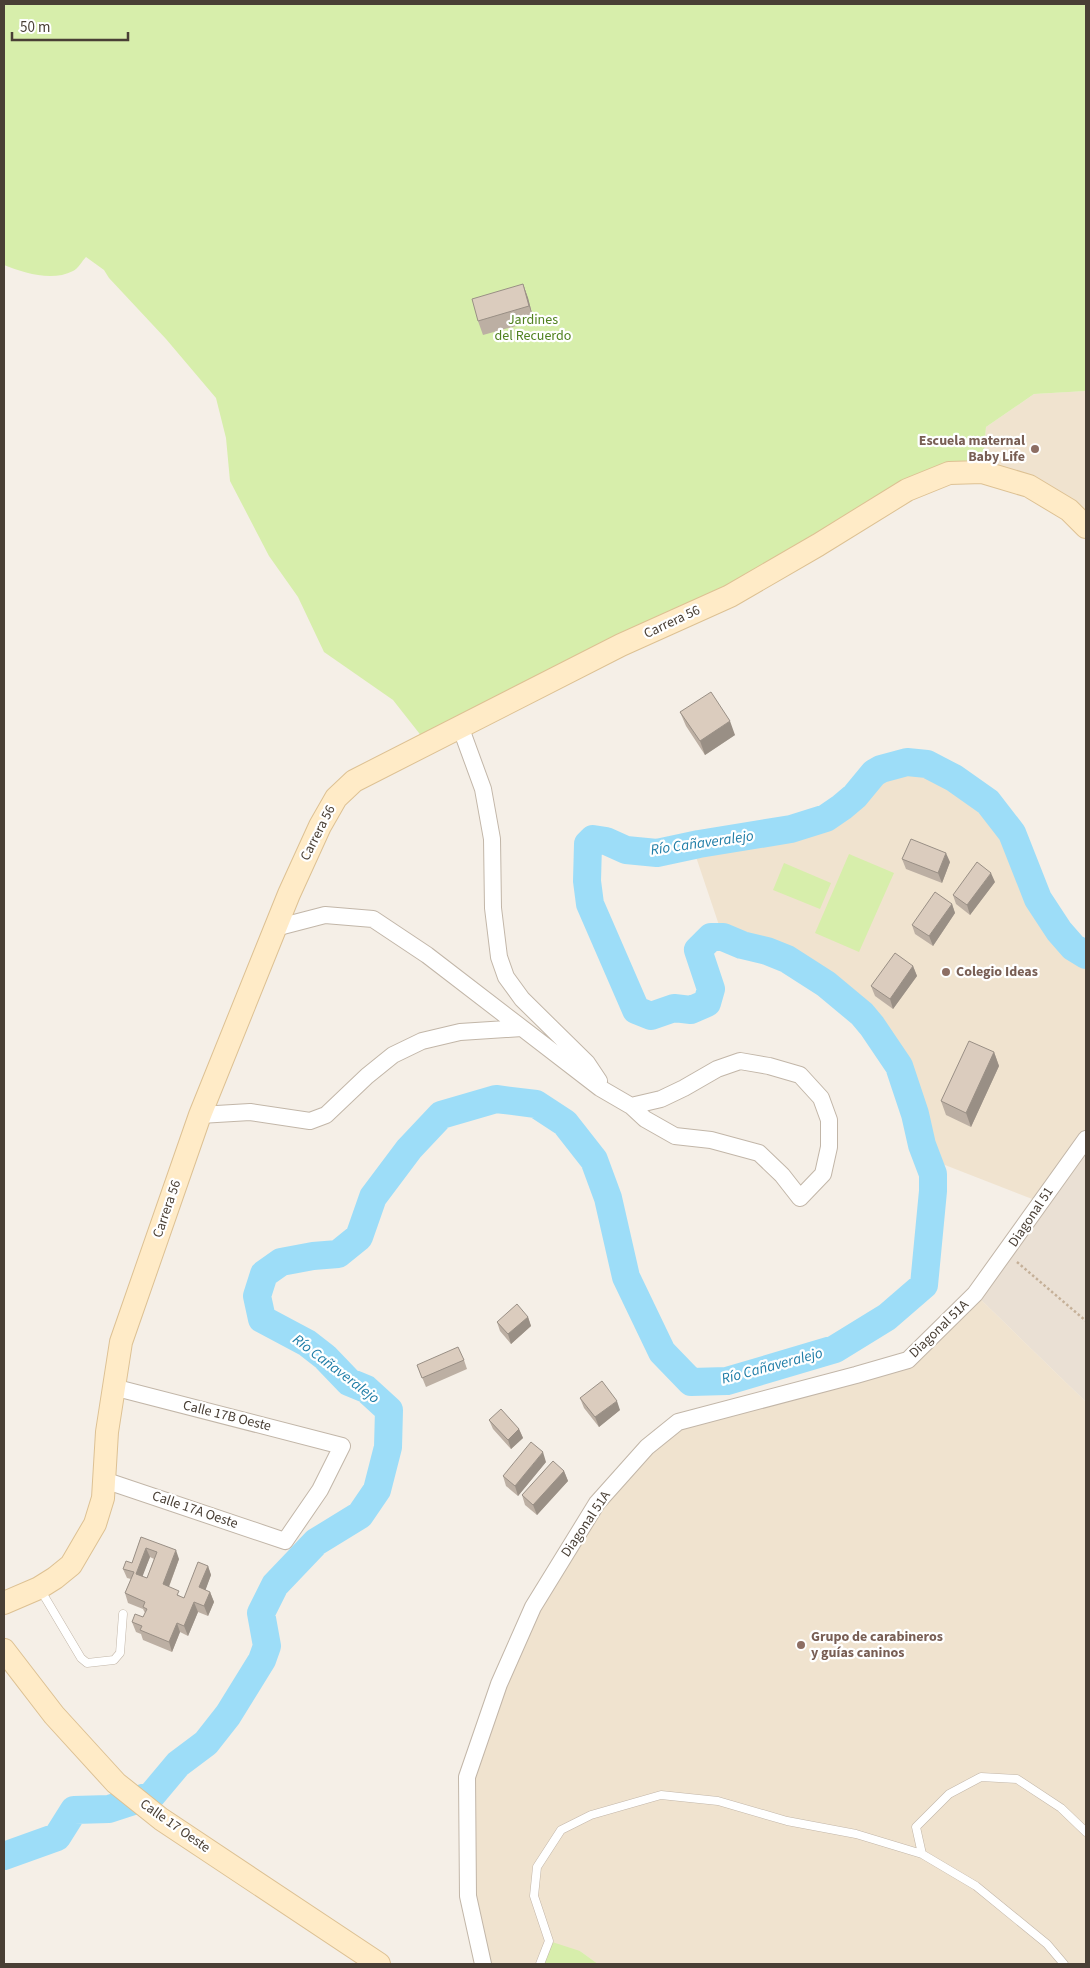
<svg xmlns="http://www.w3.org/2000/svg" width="1090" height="1968" font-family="'Source Sans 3',sans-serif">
  <rect width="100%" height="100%" fill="#f5efe7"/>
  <!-- residential -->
  <path fill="#eae0d4" d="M1086,1139V1402L975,1294Z"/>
  <!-- education -->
  <path fill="#f0e3cf" d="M1086,391V527L982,472L986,427L1034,394Z
    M907,762L927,764L954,778L988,802L1012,833L1038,899L1059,931L1073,947L1086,955V1139L1040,1202L927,1158L922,1145L915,1114L899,1066L872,1026L862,1014L826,984L787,959L767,951L742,945L723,937L692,845L791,829L826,818L855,796L874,773Z
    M975,1294L1086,1402V1964H598L580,1951L540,1964H483L468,1896L467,1777L499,1684L597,1503L678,1422L908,1360Z"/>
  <!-- green -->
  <path fill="#d7eeab" d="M4,4H1086V391L1034,394L986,427L982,472L949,473L818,545L425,744L419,733L393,700L324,652L298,597L269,556L230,481L226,438L216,398L166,339L109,278L104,270L86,257C82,261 78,269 73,271C52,282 24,273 4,265Z
    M849,854L894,873L859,952L815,933Z
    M784,863L831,883L820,909L773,890Z
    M549,1941L580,1951L598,1964H540Z"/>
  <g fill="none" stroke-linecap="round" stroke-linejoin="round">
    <!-- river -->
    <path stroke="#9dddf8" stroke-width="28" d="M4,1856L57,1837L74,1810L109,1809L152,1795L178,1764L206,1743L228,1715L262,1660L267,1646L261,1613L275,1585L316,1542L360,1515L377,1490L388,1447L389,1410L366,1389L349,1382L325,1357L307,1343L262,1319L257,1296L264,1274L281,1262L313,1256L338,1254L359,1237L373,1197L409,1149L441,1115L496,1099L536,1104L565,1123L594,1160L608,1198L626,1277L662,1352L691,1382L727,1381L835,1349L887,1317L924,1285L933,1191V1174L922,1145L915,1114L899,1066L872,1026L862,1014L826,984L787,959L767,951L742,945L723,937H711L698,950L711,989L707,1003L691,1010L674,1008L651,1016L636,1010L590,904L587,881L588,844L593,839L606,841L626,850L657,853L699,844L791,829L826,818L842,807L855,796L874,773L881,769L907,762L927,764L954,778L988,802L1012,833L1038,899L1059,931L1073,947L1086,955"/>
    <defs>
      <path id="lane" d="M40,1589L81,1658L87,1663L114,1660L120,1653L123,1614
        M922,1854L916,1827L949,1794L981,1777L1017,1779L1061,1808L1086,1832
        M540,1964L549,1941L534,1896L537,1867L561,1830L591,1815L661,1795L718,1801L787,1821L856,1834L922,1854L976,1886L1047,1944L1064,1964"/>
      <path id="street" d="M460,726L483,789L492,839L493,908L499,957L506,977L522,999L587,1063L599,1081
        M275,928L325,915L373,919L427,955L600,1088L631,1106L645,1119L675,1136L711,1140L759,1153L782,1175L800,1198L823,1174L829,1147V1120L821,1098L800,1075L769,1066L740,1061L717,1069L684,1088L661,1099L631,1106
        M200,1115L250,1112L310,1121L326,1115L367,1076L393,1055L422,1041L460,1032L522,1028
        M104,1480L285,1541L320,1490L342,1446L113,1387
        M483,1964L468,1896L467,1777L499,1684L533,1607L597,1503L647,1447L678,1422L856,1375L908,1360L975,1294L1086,1139"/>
      <path id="secondary" d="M4,1603L39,1588L55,1578L71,1565L95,1524L103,1498L107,1432L121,1342L200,1115L289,894L320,826L336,798L354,781L621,645L730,596L818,545L907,490L949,473L982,472L1029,486L1069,510L1086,527
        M4,1650L54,1715L116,1783L161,1819L379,1964"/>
    </defs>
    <!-- lane casing -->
    <use href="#lane" stroke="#c2b6a8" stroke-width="9"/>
    <!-- street casing -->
    <use href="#street" stroke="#c2b6a8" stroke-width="18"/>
    <!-- secondary casing -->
    <use href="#secondary" stroke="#ddc193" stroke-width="24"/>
    <!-- path -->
    <path stroke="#c5b098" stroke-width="2.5" stroke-dasharray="2.5 2.5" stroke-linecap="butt" d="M1017,1262L1086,1321"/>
    <!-- lane -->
    <use href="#lane" stroke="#fff" stroke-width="8"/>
    <!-- street -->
    <use href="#street" stroke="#fff" stroke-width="16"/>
    <!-- secondary -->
    <use href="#secondary" stroke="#ffebc7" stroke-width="22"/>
  </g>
  <!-- wall -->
  <path fill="#bcafa3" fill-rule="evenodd" d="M523,284L528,298L534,321L483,335L478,321Z
    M680,712L735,735L705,755L686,726Z
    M902,859L950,862L942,883L906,869Z
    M995,882L970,915L956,904L953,895Z
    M952,904L955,913L933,946L915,934L912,925Z
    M913,966L917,976L893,1009L875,996L871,986Z
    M994,1052L999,1066L971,1127L946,1115L941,1101Z
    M528,1317L531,1326L511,1344L500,1331L497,1322Z
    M464,1360L467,1369L426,1387L417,1365Z
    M580,1398L620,1410L599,1427L584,1408Z
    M489,1420L519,1429L523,1438L511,1449L493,1429Z
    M546,1462L518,1496L506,1486L503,1476Z
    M564,1471L568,1481L537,1515L525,1505L522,1495Z
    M141,1537L179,1559L169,1587L181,1597L184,1598L208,1566L211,1575L205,1590L210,1592L214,1602L208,1616L198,1612L188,1636L180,1632L172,1652L143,1640L141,1634L136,1632L132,1622L143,1617L145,1613L143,1609L128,1603L125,1593L131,1579L127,1578L123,1569L132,1563ZM150,1557L154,1559L147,1578L142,1576Z"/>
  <!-- shaded-wall -->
  <path fill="#998f85" d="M523,284L528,298L534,321L529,306Z
    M730,721L735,735L705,755L700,741Z
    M946,853L950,862L942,883L938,873Z
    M991,873L995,882L970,915L967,905Z
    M952,904L955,913L933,946L929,936Z
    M913,966L917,976L893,1009L890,999Z
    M994,1052L999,1066L971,1127L966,1113Z
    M528,1317L531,1326L511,1344L508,1334Z
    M617,1401L620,1410L599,1427L595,1417Z
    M519,1429L523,1438L511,1449L508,1440Z
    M543,1452L546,1462L518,1496L515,1486Z
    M564,1471L568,1481L537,1515L533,1505Z
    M146,1548L150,1557L140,1583L136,1574Z
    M176,1550L179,1559L166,1594L163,1584Z
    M208,1566L211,1575L203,1597L199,1587Z
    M210,1592L214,1602L208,1616L204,1606Z
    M194,1602L198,1612L188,1636L184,1626Z
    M177,1623L180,1632L172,1652L169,1642Z"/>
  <!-- building -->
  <path fill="#dbccbe" stroke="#998f85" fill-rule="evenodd" d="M523,284L529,306L478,321L472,299Z
    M711,692L730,721L700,741L680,712Z
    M911,839L946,853L938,873L902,859Z
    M977,862L991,873L967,905L953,895Z
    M935,892L952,904L929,936L912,925Z
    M895,953L913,966L890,999L871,986Z
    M969,1041L994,1052L966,1113L941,1101Z
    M517,1304L528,1317L508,1334L497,1322Z
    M458,1347L464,1360L422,1378L417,1365Z
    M602,1381L617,1401L595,1417L580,1398Z
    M501,1409L519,1429L508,1440L489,1420Z
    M531,1442L543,1452L515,1486L503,1476Z
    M553,1461L564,1471L533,1505L522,1495Z
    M141,1537L176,1550L163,1584L179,1591L177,1595L184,1598L198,1562L208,1566L199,1587L210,1592L204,1606L194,1602L184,1626L177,1623L169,1642L140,1630L142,1626L132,1622L135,1614L143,1617L147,1609L143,1607L145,1602L125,1593L134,1572L123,1569L126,1561L132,1563ZM146,1548L157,1552L147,1578L136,1574Z"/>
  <!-- markers -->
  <g fill="#8d6e63" stroke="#fff" stroke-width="2">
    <circle cx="1035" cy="449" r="5"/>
    <circle cx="946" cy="972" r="5"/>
    <circle cx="801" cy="1645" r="5"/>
  </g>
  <g text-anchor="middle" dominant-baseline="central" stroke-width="4.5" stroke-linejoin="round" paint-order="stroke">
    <!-- park labels -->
    <g font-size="14" fill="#518221" stroke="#fff">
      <text x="533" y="320">Jardines<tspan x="533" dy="16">del Recuerdo</tspan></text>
    </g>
    <!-- education labels -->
    <g font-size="14" font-weight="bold" fill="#785e54" stroke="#fff" text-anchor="start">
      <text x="1025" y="441" text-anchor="end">Escuela maternal<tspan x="1025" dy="16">Baby Life</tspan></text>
      <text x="956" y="972">Colegio Ideas</text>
      <text x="811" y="1637">Grupo de carabineros<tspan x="811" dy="16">y guías caninos</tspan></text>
    </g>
    <!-- street labels -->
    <g font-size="14" fill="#493f35" stroke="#fff">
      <text transform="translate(672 622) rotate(-25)">Carrera 56</text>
      <text transform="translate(318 833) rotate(-63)">Carrera 56</text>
      <text transform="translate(167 1209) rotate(-71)">Carrera 56</text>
      <text transform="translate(1031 1217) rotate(-56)">Diagonal 51</text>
      <text transform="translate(939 1329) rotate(-44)">Diagonal 51A</text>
      <text transform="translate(227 1416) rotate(14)">Calle 17B Oeste</text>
      <text transform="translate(195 1510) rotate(19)">Calle 17A Oeste</text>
      <text transform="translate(586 1524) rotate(-56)">Diagonal 51A</text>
      <text transform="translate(175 1826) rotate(35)">Calle 17 Oeste</text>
    </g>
    <!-- water labels -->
    <g font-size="15" font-style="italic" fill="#1f7da7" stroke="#fff">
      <text transform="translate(702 843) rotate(-8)">Río Cañaveralejo</text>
      <text transform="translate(772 1366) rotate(-15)">Río Cañaveralejo</text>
      <text transform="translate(336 1369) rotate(37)">Río Cañaveralejo</text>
    </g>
  </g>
  <!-- border -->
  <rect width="1090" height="1968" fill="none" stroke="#493f35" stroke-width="10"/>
  <!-- scale -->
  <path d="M12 32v8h116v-8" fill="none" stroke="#493f35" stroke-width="2.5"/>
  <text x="20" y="32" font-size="15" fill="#493f35" stroke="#ffffff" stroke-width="4" paint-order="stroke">50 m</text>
</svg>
